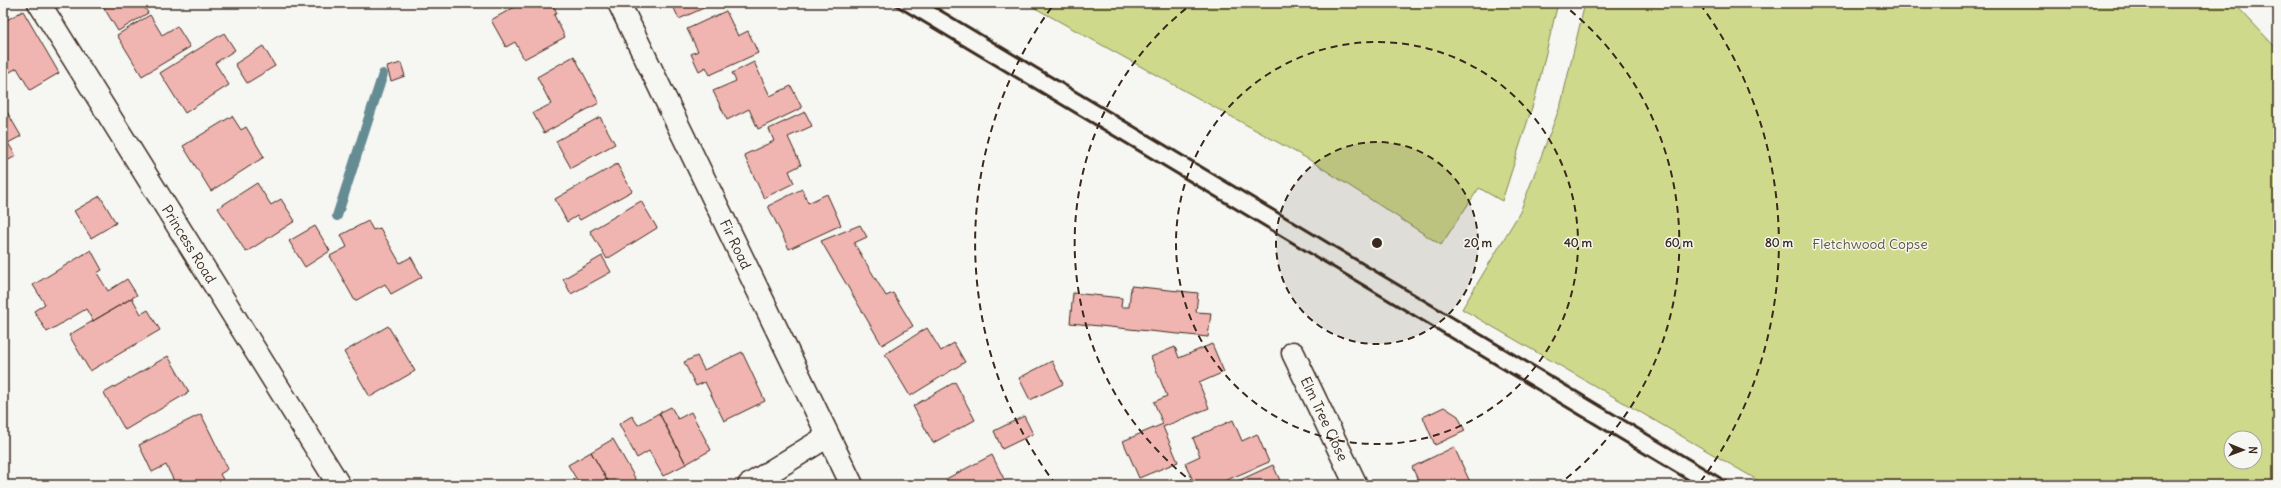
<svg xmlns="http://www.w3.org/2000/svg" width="2281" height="488" font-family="Delius,sans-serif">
  <rect width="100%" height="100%" fill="#f6f6f2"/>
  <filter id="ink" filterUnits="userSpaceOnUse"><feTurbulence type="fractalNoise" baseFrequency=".025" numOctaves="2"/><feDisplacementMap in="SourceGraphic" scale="8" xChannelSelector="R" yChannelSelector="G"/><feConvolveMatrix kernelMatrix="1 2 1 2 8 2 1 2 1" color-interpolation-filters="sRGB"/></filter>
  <g filter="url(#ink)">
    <!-- green -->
    <path fill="#ced98c" stroke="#848255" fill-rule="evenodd" d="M1026,3H1558L1535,98L1502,201L1479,188L1441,245L1308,159Z
      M1585,3H2234L2278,50V485H1766L1462,309L1520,212L1561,104ZM2231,438H2255V462H2231Z"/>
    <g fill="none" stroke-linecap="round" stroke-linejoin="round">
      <!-- stream -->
      <path stroke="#668c93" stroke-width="10" d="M337,216L383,74"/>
    </g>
    <!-- building -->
    <path fill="#f1b5b1" stroke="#3b2a1e" d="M101,3H142L148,13L118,31Z
      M522,3H552L557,13L554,15L565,37L524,59L515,42L506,47L491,20Z
      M665,3H715L679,19L673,6L668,8Z
      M23,11L59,73L30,90L17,68L3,76V22Z
      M726,11L738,36L748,31L758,53L710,75L706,67L699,71L691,54L698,51L687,29Z
      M150,15L162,35L177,26L190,47L142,76L117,35Z
      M224,33L235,50L215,63L229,85L185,113L160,73Z
      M263,46L275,66L247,83L235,64Z
      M574,56L599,103L544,133L533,113L551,104L537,77Z
      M754,62L770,96L791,86L802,108L758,129L749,109L727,120L713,91L736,81L732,73Z
      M401,63L405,76L391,81L387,67Z
      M3,105L21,136L8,143L16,156L3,163Z
      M805,112L812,126L788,137L801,165L789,171L794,183L764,198L744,155L774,141L769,129Z
      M232,116L241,130L246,127L264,157L211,191L183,146Z
      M600,117L615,144L571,168L556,141Z
      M617,164L632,191L580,220L577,216L567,222L555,199Z
      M257,183L271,205L281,199L295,221L246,252L218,208Z
      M802,189L808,203L827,194L841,225L789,249L768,206Z
      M100,196L116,223L91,238L74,211Z
      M641,201L657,228L607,259L590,231Z
      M368,221L373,230L380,228L400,263L411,257L422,277L391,294L385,284L355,301L330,256L347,247L341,235Z
      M860,225L867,237L854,243L886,296L893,293L913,326L882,345L821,241Z
      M315,226L330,251L305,267L289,241Z
      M91,250L102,270L97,273L108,291L127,279L137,295L93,321L86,309L47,332L34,311L45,304L33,285Z
      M602,256L611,272L571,294L563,279Z
      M1131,286L1198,293L1196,312L1211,313L1208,337L1070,323L1073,293L1122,298L1121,307H1129Z
      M132,298L141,314L148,310L160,330L90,371L69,335Z
      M388,326L415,371L370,397L344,352Z
      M927,328L941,351L954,343L965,362L910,396L885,354Z
      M1212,344L1224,372L1199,383L1209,408L1163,427L1178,462L1139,478L1123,441L1163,424L1154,402L1167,396L1151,357L1175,347L1179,358Z
      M742,352L765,401L724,421L705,382L696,386L684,362L697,356L704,370Z
      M168,356L189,392L125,430L104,393Z
      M1052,361L1063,384L1030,400L1019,378Z
      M955,382L975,420L933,443L913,406Z
      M671,407L678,419L691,412L711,450L686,464L659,413Z
      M1444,407L1458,416L1465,431L1435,445L1423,417Z
      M659,413L686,464L663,476L649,451L637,458L619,424L632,416L638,425Z
      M201,414L228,469L220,474L226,485H176L166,465L152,472L139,445Z
      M1024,416L1033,434L1002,449L994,431Z
      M1233,420L1242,441L1257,434L1269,462L1215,485H1195L1185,463L1200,456L1193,438Z
      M613,439L639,485H610L591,452Z
      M1454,447L1470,482L1464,485H1407L1418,480L1412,467Z
      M591,452L610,485H580L568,465Z
      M992,455L1007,485H949L946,479Z
      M1273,465L1282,485H1229Z"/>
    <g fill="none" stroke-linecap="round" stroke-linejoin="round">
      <defs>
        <g id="street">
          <path id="s1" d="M39,3L339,485"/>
          <path id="s2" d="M619,3L852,485"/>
          <path id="s3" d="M1293,353L1356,485"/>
          <path d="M749,485L828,436"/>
        </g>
      </defs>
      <!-- street casing -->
      <use href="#street" stroke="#3b2a1e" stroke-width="25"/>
      <!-- street -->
      <use href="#street" stroke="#f6f6f2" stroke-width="22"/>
      <!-- rail -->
      <path stroke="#3b2a1e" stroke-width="3" d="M892,3L1697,485
        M928,3L1732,485"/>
    </g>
  </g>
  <!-- distance rings -->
  <circle cx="1377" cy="243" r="101" fill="#3b2a1e" fill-opacity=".12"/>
  <g fill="none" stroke="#3b2a1e" stroke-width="2" stroke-dasharray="7 5">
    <circle cx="1377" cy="243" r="101"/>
    <circle cx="1377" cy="243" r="201"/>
    <path d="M1195 484A302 302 0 0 1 1193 3M1561 3A302 302 0 0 1 1559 484"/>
    <path d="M1056 485A402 402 0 0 1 1054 4M1700 4A402 402 0 0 1 1698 485"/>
  </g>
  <g text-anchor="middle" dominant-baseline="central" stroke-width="3" stroke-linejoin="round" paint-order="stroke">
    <!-- street labels -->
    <g font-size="14" fill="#3b2a1e" stroke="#f6f6f2">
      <text stroke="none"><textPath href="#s1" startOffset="284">Princess Road</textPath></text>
      <text stroke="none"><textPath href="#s2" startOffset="268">Fir Road</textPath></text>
      <text stroke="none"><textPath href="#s3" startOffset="73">Elm Tree Close</textPath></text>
    </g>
    <!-- park labels -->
    <g font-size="14" fill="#60563a" stroke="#f6f6f2">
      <text x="1870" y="244">Fletchwood Copse</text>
    </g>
  </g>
  <circle cx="1377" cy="243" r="6" fill="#3b2a1e" stroke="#f6f6f2" stroke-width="2"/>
  <g font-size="12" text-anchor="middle" font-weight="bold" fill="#3b2a1e" stroke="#f6f6f2" stroke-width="3" stroke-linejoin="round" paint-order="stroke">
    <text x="1478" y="247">20 m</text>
    <text x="1578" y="247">40 m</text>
    <text x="1679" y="247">60 m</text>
    <text x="1779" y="247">80 m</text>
  </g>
  <!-- margin -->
  <rect width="2281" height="488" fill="none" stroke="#f6f6f2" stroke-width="16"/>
  <rect x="8" y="8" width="2265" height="472" fill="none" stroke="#3b2a1e" stroke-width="1.5" filter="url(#ink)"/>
  <!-- north arrow -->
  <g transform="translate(2243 450) rotate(91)"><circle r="19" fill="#f6f6f2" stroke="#aba49d"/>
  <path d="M0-3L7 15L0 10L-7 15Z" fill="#3b2a1e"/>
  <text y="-6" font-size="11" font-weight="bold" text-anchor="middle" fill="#3b2a1e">N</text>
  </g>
</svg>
